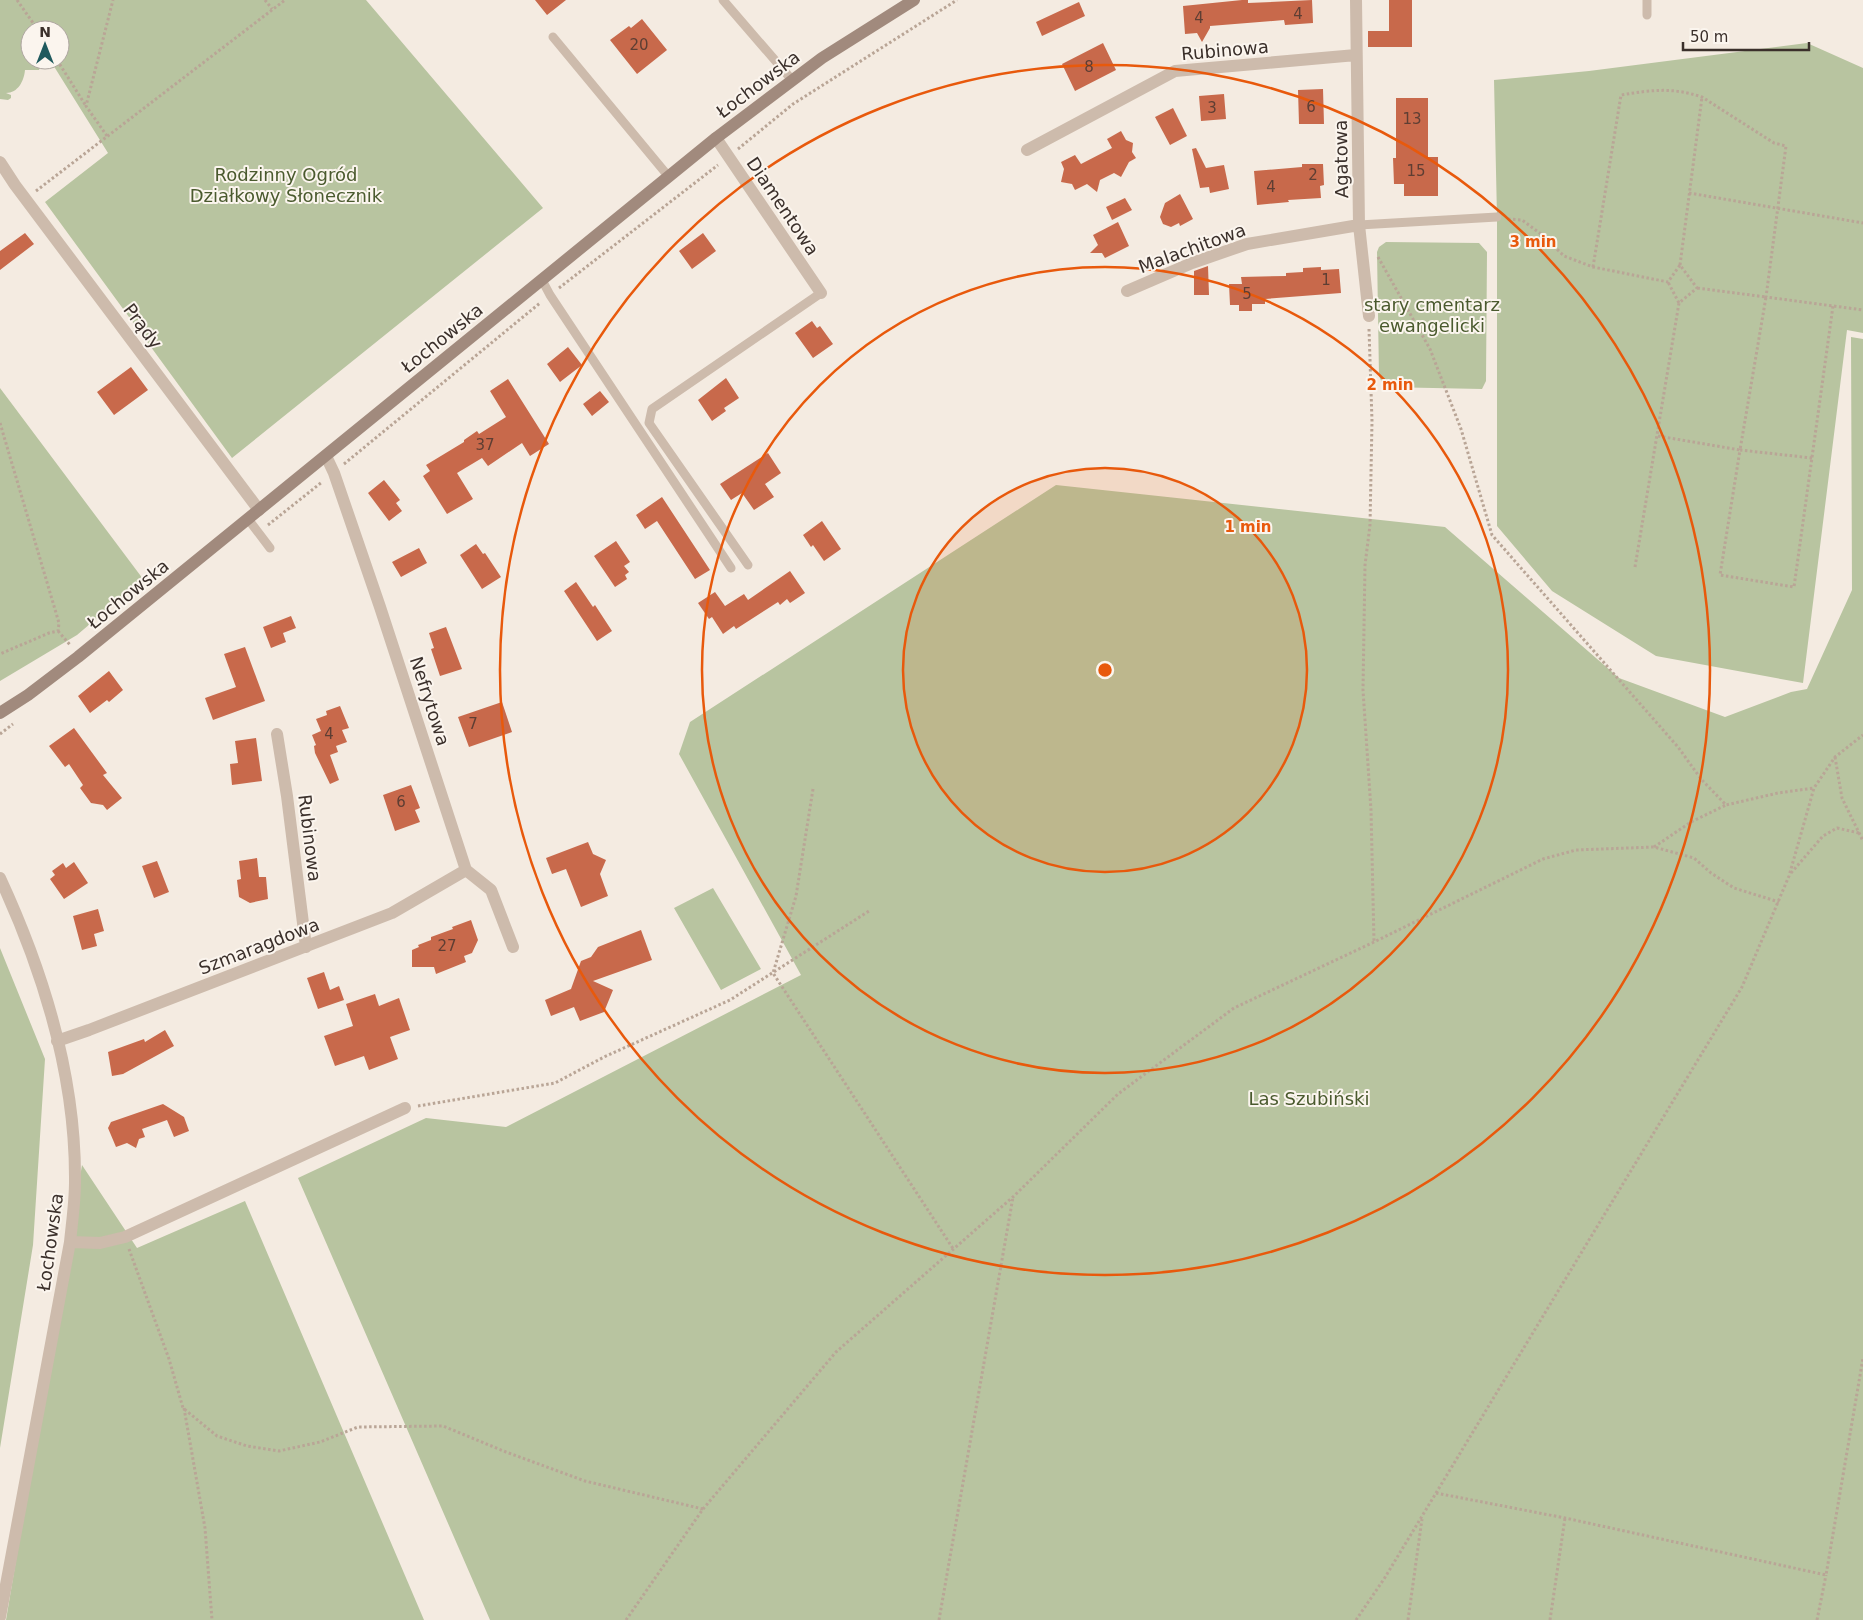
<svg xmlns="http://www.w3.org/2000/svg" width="1863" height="1620" font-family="'DejaVu Sans',sans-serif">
  <rect width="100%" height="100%" fill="#f4ebe1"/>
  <!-- green -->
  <path fill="#b8c4a0" d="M0,0H366L543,208L232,458L45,202L108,153L50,60H60V30H30V60H48L47,65L40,67L39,70H25C24,81 18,93 6,93L11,95V98L8,100L0,99Z
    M1807,43L1863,68V333L1847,330L1803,683L1656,656L1552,591L1497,526V217L1494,80L1589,71Z
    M1386,242L1479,243L1487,252L1486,381L1482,389L1384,387L1379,376L1377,252L1379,247Z
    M1851,337L1863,339V1620H490L298,1178L426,1118L506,1127L801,975L679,754L690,722L1056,485L1445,527L1619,678L1725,717L1791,692L1807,689L1852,590Z
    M0,388L143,579L77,635L0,681Z
    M713,888L761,969L721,990L674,908Z
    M0,948L45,1059L33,1245L0,1448Z
    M82,1165L137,1248L245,1201L424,1620H6Z"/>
  <!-- building -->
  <path fill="#c8694b" d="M535,0H566L547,15Z
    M1242,0H1248V3L1312,0L1313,23L1285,25L1284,20L1210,26V28L1202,42L1197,33L1185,34L1183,6Z
    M1389,0H1412V47H1368V31H1389Z
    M1079,2L1085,16L1042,36L1036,22Z
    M642,19L667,50L637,74L610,40L629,26L631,28Z
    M1103,43L1116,70L1075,91L1062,64Z
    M1323,89L1324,124H1299L1298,90Z
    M1224,94L1226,119L1201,121L1199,96Z
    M1396,98H1428V157H1438V196H1404V184H1394L1393,158H1396Z
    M1173,108L1187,136L1170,145L1155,117Z
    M1121,131L1126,140L1133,143L1132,152L1136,158L1129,162L1121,177L1114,173L1100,180L1097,192L1087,184L1075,190L1072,184L1061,182L1064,169L1061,162L1075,155L1081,164L1112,148L1107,139Z
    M1196,148L1206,168L1224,165L1229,189L1210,193L1209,187L1200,188L1192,149Z
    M1302,164H1323L1324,185L1320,186L1321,198L1288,200L1289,202L1257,205L1254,171L1302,167Z
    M1180,194L1193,219L1180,226L1179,223L1171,227L1163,224L1160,217L1165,203Z
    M1125,198L1132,210L1112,220L1106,207Z
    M1118,222L1129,246L1105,258L1102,253H1090L1098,245L1093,235Z
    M25,233L34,244L0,270V251Z
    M703,233L716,251L692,269L679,251Z
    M1208,266L1209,295H1194V271Z
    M1321,267V270L1339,269L1341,293L1265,299V304H1252V311H1239V305H1230L1229,284H1242L1241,277L1286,276V273L1303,272V268Z
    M812,321L817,328L820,326L833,344L813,358L795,333Z
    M568,347L582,365L560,382L547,364Z
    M131,367L148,390L114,415L97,392Z
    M726,378L739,398L724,408L726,411L712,421L698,400Z
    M508,379L549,444L530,456L522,443L488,466L482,458L457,473L473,499L447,514L423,476L430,471L426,465L464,442V440L477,431L479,434L506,417L490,391Z
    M600,391L609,402L592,416L583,404Z
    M768,453L781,473L765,484L774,497L754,510L742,493L731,500L720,484Z
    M384,480L400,500L396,503L402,511L389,521L368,493Z
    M662,497L710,570L695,579L657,521L645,529L636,515Z
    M822,521L841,549L824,561L813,545L811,547L803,535Z
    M616,541L630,562L624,566L629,572L625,575L627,579L615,587L594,556Z
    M476,544L483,554L485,553L501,577L482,589L460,555Z
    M419,548L427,563L401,577L392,562Z
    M790,571L805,593L790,603L787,599L780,605L778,602L736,629L734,626L723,634L712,617L709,619L698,603L715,592L725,606L744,594L748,600Z
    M576,582L593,607L595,605L612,631L597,641L564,591Z
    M291,616L296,628L283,633L286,642L271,648L263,627Z
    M446,627L462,669L440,676L431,649L434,648L429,633Z
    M245,647L265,701L213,720L205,698L236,687L224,654Z
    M109,671L123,690L109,702L107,700L90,713L78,696Z
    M502,702L512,732L469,747L458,717Z
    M340,706L349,728L342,730L347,742L336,746L338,752L330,755L339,780L330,784L315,753L314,746L316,745L312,735L321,731L316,719L327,715L326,711Z
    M74,728L107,773L103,775L122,798L107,810L103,805L91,803L80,788L83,785L69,764L65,767L49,746Z
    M256,738L262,781L232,785L230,764L238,763L235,741Z
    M411,785L420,808L415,810L420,822L395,831L383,795Z
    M588,842L593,854L606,860L600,874L608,896L581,907L566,869L552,874L546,858Z
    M257,858L259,877H266L268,899L250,903L239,897L237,880L241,879L239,861Z
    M157,861L169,892L154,898L142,866Z
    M74,862L88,883L64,899L50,879L55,875L52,871L63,863L66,868Z
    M98,909L104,931L94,934L97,946L82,950L73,916Z
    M471,920L478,940L472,953L464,956L466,962L436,974L434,967H412V950L419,947L418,945L431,940V937L453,929L452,927Z
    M641,930L652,960L593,981L613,990L604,1012L580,1021L574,1007L551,1016L545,1000L571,989L581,961L591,957L598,947Z
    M324,972L330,990L339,986L344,1000L318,1009L307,978Z
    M375,994L379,1006L399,998L410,1030L390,1037L398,1059L369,1070L364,1056L335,1066L324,1036L353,1026L346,1004Z
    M165,1030L174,1046L123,1074L112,1076L108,1052L144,1039L145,1042Z
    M163,1104L184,1117L189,1131L174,1137L167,1120L142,1129L145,1137L139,1139L136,1148L127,1143L116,1147L108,1128L111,1122Z"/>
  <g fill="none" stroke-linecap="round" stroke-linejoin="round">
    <!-- path -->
    <path stroke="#b9a596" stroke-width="3" stroke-dasharray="2.5 2.5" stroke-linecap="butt" d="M17,0L38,30
      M265,0L272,9
      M57,60L86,106
      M107,136L86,106L113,0
      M738,149L793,104L957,0
      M36,191L285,0
      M1689,193L1863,223
      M1508,219L1522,220L1541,234L1564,256L1593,267L1668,282L1680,265L1697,288L1679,303L1668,282
      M1378,257L1430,349L1461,429L1492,535L1678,747L1701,779L1726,805L1778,793L1814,788
      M1680,265L1702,97
      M1593,267L1621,95C1652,90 1672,87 1702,97L1774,143L1786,146L1766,297L1863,310
      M559,288L718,165
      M1369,329L1372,421L1370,525L1365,565L1363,690L1371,810L1374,942
      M0,423L59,623L58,631L49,633L0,654
      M1658,436L1740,450L1766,297L1697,288
      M1812,458L1740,450L1720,575L1794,587L1833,306
      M344,464L540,303
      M268,525L322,482
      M1635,567L1679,303
      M58,631L71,646
      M0,734L13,724
      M1835,757L1842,798L1863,841
      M813,789L796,896L773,973L954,1250
      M1654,847L1691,822L1726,805
      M1791,873L1823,836L1837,828L1859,833
      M418,1106L555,1083L604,1057L730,1000L869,911
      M129,1249L169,1359L183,1408L217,1436L247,1446L279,1451L320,1442L358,1427L443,1426L506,1452L585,1481L703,1509
      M184,1408L205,1528L212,1620
      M1436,1493L1565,1518L1826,1575L1863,1358
      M626,1620L703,1509L836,1352L1014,1196L1118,1094L1234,1008L1374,942L1543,859L1576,850L1654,847L1694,858L1711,873L1734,888L1779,902
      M939,1620L1013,1197
      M1356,1620L1384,1579L1742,987L1789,876L1814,788L1835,757L1863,735
      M1408,1620L1422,1519
      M1550,1620L1565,1518
      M1817,1620L1826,1575"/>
    <!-- service -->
    <path stroke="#cdbbac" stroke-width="9" d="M723,0L792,80
      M1647,15V0
      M553,37L669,177
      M1359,225L1497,217
      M542,280L550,295L731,568
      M248,519L270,548
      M748,565L649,423L652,409L821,293"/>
    <!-- minor -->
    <path stroke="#cdbbac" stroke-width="12" d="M1356,0L1359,225L1369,316
      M716,138L821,293
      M1027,150L1175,71L1356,55
      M0,162L15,185L259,510
      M1127,291L1192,263L1247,244L1359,225
      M326,456L334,473L380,607L466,870L491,890L513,947
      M277,734L287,796L306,947
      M0,878C44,973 76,1077 75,1182C75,1202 72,1222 70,1242L0,1617
      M57,1041L89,1030L392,913L466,870
      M70,1242L100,1243L125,1237L405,1108"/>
    <!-- secondary -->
    <path stroke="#a18a7d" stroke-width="12" d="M0,713L28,695L78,657L716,138L822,58L914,0"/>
  </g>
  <!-- distance rings -->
  <circle cx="1105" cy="670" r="202" fill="#e8590c" fill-opacity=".12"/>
  <g fill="none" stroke="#e8590c" stroke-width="2.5">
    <circle cx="1105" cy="670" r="202"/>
    <circle cx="1105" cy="670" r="403"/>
    <circle cx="1105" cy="670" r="605"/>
  </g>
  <g text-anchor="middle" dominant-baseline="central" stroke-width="4" stroke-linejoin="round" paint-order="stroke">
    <!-- number labels -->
    <g font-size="15" fill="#5e3e33">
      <text x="1298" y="14">4</text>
      <text x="1199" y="18">4</text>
      <text x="639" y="45">20</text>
      <text x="1089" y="67">8</text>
      <text x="1311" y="107">6</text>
      <text x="1212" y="108">3</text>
      <text x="1412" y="119">13</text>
      <text x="1416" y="171">15</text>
      <text x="1313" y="175">2</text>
      <text x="1271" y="187">4</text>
      <text x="1326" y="280">1</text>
      <text x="1247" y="294">5</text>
      <text x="485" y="445">37</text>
      <text x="473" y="724">7</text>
      <text x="329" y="734">4</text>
      <text x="401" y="802">6</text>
      <text x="447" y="946">27</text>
    </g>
    <!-- street labels -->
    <g font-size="18" fill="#3b302b" stroke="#fbf5ee">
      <text transform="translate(1225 50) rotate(-5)">Rubinowa</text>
      <text transform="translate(758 84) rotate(-37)">Łochowska</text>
      <text transform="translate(1341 159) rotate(-91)">Agatowa</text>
      <text transform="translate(783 206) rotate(56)">Diamentowa</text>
      <text transform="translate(1192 248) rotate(-20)">Malachitowa</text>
      <text transform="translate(143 326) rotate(53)">Prądy</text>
      <text transform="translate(442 338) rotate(-39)">Łochowska</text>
      <text transform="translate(128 594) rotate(-39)">Łochowska</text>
      <text transform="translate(430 701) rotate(72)">Nefrytowa</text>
      <text transform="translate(310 838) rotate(83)">Rubinowa</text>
      <text transform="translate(259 946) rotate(-21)">Szmaragdowa</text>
      <text transform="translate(50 1242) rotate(-82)">Łochowska</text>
    </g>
    <!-- park labels -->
    <g font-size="18" fill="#4a5a2e" stroke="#fbf5ee">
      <text x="286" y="174">Rodzinny Ogród<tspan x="286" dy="21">Działkowy Słonecznik</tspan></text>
      <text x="1432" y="304">stary cmentarz<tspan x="1432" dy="21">ewangelicki</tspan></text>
      <text x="1309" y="1098">Las Szubiński</text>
    </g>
  </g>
  <circle cx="1105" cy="670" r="8" fill="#e8590c" stroke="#fbf5ee" stroke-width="2.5"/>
  <g font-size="15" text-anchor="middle" font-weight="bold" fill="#e8590c" stroke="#fbf5ee" stroke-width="4" stroke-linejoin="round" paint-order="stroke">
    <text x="1533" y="247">3 min</text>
    <text x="1390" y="390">2 min</text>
    <text x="1248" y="532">1 min</text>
  </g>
  <!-- north arrow -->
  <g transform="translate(45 45)"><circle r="24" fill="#fbf5ee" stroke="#aea6a0"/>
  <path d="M0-4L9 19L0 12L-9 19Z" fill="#1f5a5e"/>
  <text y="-8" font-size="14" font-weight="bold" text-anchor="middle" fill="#3b302b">N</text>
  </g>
  <!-- scale -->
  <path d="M1683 42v8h126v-8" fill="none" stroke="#3b302b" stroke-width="2.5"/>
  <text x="1690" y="42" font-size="15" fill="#3b302b" stroke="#fbf5ee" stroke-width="4" paint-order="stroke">50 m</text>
</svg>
